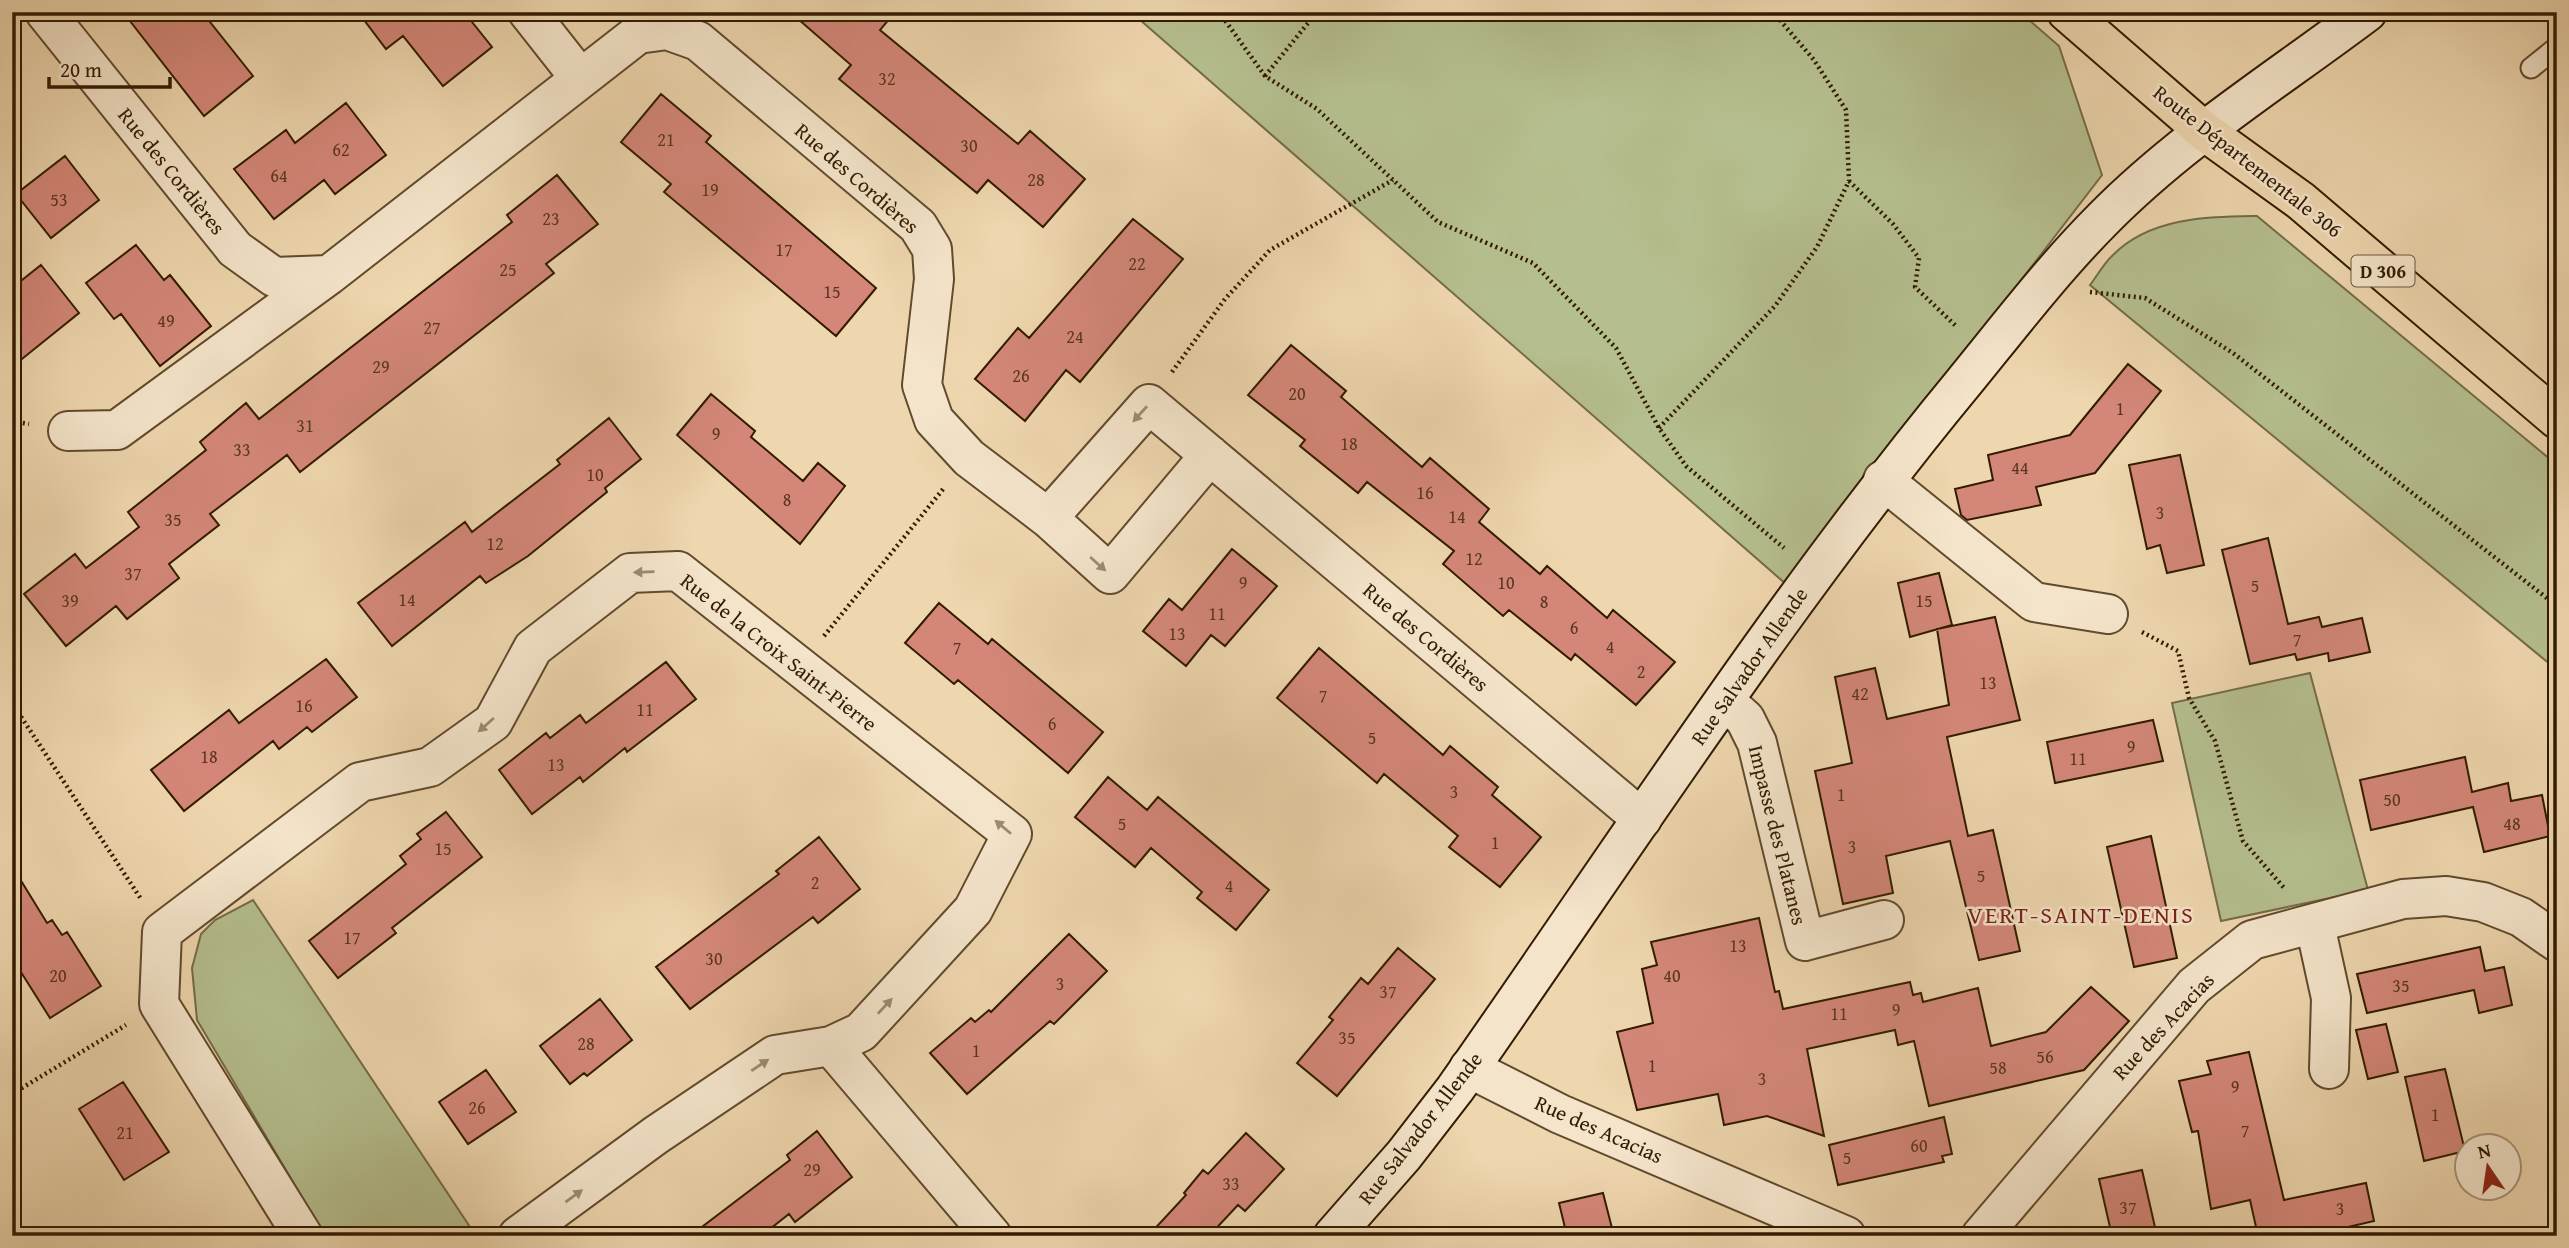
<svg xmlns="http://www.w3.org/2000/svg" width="2569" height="1248" font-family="'Gentium Book Plus',serif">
  <rect width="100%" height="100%" fill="#eed6ae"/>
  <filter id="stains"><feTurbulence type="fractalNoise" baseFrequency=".00286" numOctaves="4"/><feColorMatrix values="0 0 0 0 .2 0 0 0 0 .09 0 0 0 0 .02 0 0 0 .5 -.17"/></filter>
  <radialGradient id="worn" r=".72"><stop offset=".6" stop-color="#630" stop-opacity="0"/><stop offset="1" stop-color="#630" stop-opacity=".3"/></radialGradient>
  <!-- green -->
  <path fill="#b5be8e" stroke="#746c48" stroke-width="2" d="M1131,12H2020L2059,46L2102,175L1787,585Z
    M2257,216L2557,465V670L2090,285C2097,276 2104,263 2113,255C2151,217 2207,217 2257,216Z
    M2310,673L2368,890L2221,921L2172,703Z
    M253,900L476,1236H325L197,1020L192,968L201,934L215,920Z"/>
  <!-- building -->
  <path fill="#d48779" stroke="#321b01" stroke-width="2" d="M123,12H202L253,76L204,116Z
    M358,12H464L492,47L443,86L403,36L386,49Z
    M790,12H895L880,30L1018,144L1030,131L1085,179L1043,227L988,180L977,193L839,79L851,65Z
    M661,94L711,136L706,142L876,288L836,336L664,192L671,184L621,142Z
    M346,103L386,155L335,194L324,180L274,219L234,169L286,130L295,143Z
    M65,156L99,200L51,238L16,194Z
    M557,175L598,224L546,264L554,273L300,472L287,455L210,514L219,525L169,564L179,578L127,619L116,606L66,646L24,594L75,554L86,568L139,527L128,512L206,450L200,442L246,403L259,419L512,222L507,215Z
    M1133,219L1183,259L1080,382L1066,370L1025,421L975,379L1018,328L1029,338Z
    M136,245L164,280L170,275L211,326L160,366L121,314L114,319L86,283Z
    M41,265L79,313L12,367V288Z
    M1291,345L1346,391L1341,397L1422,467L1430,458L1489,509L1479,522L1540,574L1547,566L1607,618L1613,610L1675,662L1636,705L1575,654L1571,660L1509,610L1503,616L1443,564L1454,551L1367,482L1358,493L1300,446L1305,440L1248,395Z
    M2128,364L2161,391L2095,473L2036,487L2041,505L1967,520L1961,515L1955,489L1993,480L1988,455L2070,435Z
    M711,394L755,431L751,437L803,481L818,463L845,486L800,544L677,435Z
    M609,418L641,459L605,488L607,492L528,556L486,583L480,576L392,646L358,603L465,522L472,532L560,464L557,460Z
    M2180,455L2204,565L2167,573L2160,545L2147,549L2129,465Z
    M2268,538L2288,624L2319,617L2322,627L2362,618L2370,652L2329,661L2328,653L2297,660L2295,654L2250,664L2222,550Z
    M1232,549L1277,586L1225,646L1211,635L1186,666L1143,631L1169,599L1182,610Z
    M1939,573L1952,625L1910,637L1898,583Z
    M939,603L988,644L992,639L1103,732L1068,773L958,680L954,684L905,643Z
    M1995,617L2020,720L1947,737L1968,836L1993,830L2020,951L1979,960L1950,841L1886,856L1893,893L1843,904L1815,771L1852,763L1835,677L1875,668L1887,719L1949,705L1937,629Z
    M1319,648L1443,755L1450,746L1498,787L1492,795L1541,837L1500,887L1449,847L1458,836L1384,774L1377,783L1277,698Z
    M326,659L357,697L312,732L307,727L279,749L273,741L184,811L151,770L229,710L239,723Z
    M666,662L696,699L627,752L625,748L583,782L580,777L532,814L499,770L546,733L550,738L580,715L586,723Z
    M2153,720L2163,761L2055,783L2047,742Z
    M2465,757L2472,792L2508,783L2511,801L2542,795L2550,836L2484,852L2473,807L2371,830L2360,780Z
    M1108,777L1147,810L1158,797L1269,890L1236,930L1197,898L1202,892L1151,848L1135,867L1075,817Z
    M446,812L482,857L392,928L396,933L338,978L309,941L406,864L400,856L421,839L417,834Z
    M2151,836L2177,958L2134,967L2107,847Z
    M819,837L860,889L818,923L813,917L690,1009L656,967L779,874L776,871Z
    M12,866L47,923L52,920L62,935L67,932L101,986L50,1018L12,958Z
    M1759,918L1775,992L1779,991L1783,1009L1910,982L1913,995L1921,993L1923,1002L1978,988L1991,1046L2046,1032L2091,987L2129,1021L2084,1070L1929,1106L1914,1041L1898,1045L1895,1030L1807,1049L1824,1136L1767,1116L1724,1125L1718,1094L1637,1110L1617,1032L1653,1023L1642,969L1657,965L1651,942Z
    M1069,934L1107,971L1054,1024L1050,1021L967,1094L930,1053L971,1018L975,1022L989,1010L991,1012Z
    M2480,947L2485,971L2504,967L2512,1005L2479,1013L2474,990L2367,1013L2357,974Z
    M1398,948L1435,979L1337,1096L1297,1063L1333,1020L1329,1017L1361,978L1368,984Z
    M600,999L632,1040L587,1076L584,1073L570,1084L540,1046Z
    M2386,1024L2398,1072L2368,1079L2356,1030Z
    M2249,1052L2284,1200L2366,1183L2374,1221L2309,1236H2258L2250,1200L2211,1209L2198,1131L2192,1132L2179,1081L2211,1074L2207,1061Z
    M2445,1069L2465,1151L2424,1161L2405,1077Z
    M486,1070L516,1112L468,1144L439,1102Z
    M123,1082L169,1152L124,1180L79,1109Z
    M1944,1117L1952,1154L1942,1156L1944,1162L1838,1185L1829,1145Z
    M817,1131L852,1177L795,1222L789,1214L761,1236H690L790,1160L787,1155Z
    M1246,1133L1284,1169L1245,1211L1238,1205L1209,1236H1148L1186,1195L1184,1193L1203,1170L1208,1174Z
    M2142,1170L2157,1236H2112L2099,1179Z
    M1603,1193L1614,1236H1567L1559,1203Z"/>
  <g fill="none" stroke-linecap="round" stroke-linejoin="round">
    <defs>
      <path id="lane" d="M2531,68L2557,47"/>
      <path id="street" d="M45,12L235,249L274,277L329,275L638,34L667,30L698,41L918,226L932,249L934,279L922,385L934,420L969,458L1048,518L1110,574L1210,455
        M528,12L580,78
        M68,431L117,430L329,275
        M1883,480L2034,602L2108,614
        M1048,518L1149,404L1642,819
        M1725,701L1745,719L1757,743L1805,941L1884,920
        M2315,925L2331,998L2329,1069
        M831,1046L992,1236
        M1469,1068L1560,1114L1846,1236
        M303,1236L159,1004L162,932L360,782L430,767L493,722L533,648L630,573L678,571L1012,834L973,910L861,1032L831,1046L775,1055L656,1135L518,1236
        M1981,1236L2194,986L2252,940L2403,899L2446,896L2483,902L2521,917L2557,942"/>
      <path id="secondary" d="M1333,1236L1404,1155L1455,1089C1622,851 1779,606 1964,382C2009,327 2053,269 2103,219C2182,139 2278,79 2367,12"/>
      <path id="primary" d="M2067,12L2204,131L2301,201L2557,419"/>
    </defs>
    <!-- lane casing -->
    <use href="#lane" stroke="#614a2c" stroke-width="23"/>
    <!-- street casing -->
    <use href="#street" stroke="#614a2c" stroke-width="42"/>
    <!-- secondary casing -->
    <use href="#secondary" stroke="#321b01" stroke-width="42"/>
    <!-- primary casing -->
    <use href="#primary" stroke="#321b01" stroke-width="42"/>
    <!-- path -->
    <path stroke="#321b01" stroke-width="4.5" stroke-dasharray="2 3.5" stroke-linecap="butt" d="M1219,12L1265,76L1317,109L1438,222L1533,263L1616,348L1659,428L1686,466L1784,548
      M1265,76L1317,12
      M1849,181L1893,224L1919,258L1915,287L1957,327
      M2090,292L2145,298L2233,353L2557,606
      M1172,372L1225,299L1270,250L1393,180
      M12,421L29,424
      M1659,428L1775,306L1817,247L1849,181L1846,110L1814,60L1773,12
      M2142,632L2178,651L2189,698L2215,741L2243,841L2285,889
      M824,636L944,488
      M12,703L141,899
      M12,1094L126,1025"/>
    <!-- lane -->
    <use href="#lane" stroke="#f4e4ca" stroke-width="19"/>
    <!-- street -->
    <use href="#street" stroke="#f4e4ca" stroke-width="38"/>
    <!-- secondary -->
    <use href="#secondary" stroke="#f4e4ca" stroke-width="38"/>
    <!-- primary -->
    <use href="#primary" stroke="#eed6ae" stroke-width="38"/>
  </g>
  <!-- one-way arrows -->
  <defs><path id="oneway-solid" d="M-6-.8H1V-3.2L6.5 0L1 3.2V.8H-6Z" transform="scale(1.75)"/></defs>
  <g fill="#9d8a70">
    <use href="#oneway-solid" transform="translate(1140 414) rotate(132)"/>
    <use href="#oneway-solid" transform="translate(1098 564) rotate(42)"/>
    <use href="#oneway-solid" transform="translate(644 572) rotate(178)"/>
    <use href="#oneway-solid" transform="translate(486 725) rotate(138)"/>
    <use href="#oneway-solid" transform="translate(1003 827) rotate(-140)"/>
    <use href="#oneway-solid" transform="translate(885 1006) rotate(-47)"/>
    <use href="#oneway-solid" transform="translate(760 1065) rotate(-34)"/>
    <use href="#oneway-solid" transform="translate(574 1196) rotate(-36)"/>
  </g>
  <g text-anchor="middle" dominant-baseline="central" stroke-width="5" stroke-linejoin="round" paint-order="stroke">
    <!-- number labels -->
    <g font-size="18" fill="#5a361f">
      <text x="887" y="78">32</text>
      <text x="666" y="139">21</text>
      <text x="969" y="145">30</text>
      <text x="341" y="149">62</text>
      <text x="279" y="175">64</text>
      <text x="1036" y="179">28</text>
      <text x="710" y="189">19</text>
      <text x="59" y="199">53</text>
      <text x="551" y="218">23</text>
      <text x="784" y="249">17</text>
      <text x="1137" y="263">22</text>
      <text x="508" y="269">25</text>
      <text x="832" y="291">15</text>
      <text x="166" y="320">49</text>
      <text x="432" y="327">27</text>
      <text x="1075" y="336">24</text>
      <text x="381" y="366">29</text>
      <text x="1021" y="375">26</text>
      <text x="1297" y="393">20</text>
      <text x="2120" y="408">1</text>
      <text x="305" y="425">31</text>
      <text x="716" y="433">9</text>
      <text x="1349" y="443">18</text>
      <text x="242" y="449">33</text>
      <text x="2020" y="467">44</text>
      <text x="595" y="474">10</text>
      <text x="1425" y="492">16</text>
      <text x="787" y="499">8</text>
      <text x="2160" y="512">3</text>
      <text x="1457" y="516">14</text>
      <text x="173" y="519">35</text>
      <text x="495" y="543">12</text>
      <text x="1474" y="558">12</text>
      <text x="133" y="573">37</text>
      <text x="1243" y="582">9</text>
      <text x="1506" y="582">10</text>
      <text x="2255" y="585">5</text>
      <text x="407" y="599">14</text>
      <text x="70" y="600">39</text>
      <text x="1924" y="600">15</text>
      <text x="1544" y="601">8</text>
      <text x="1217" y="613">11</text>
      <text x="1574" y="627">6</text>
      <text x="1177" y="633">13</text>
      <text x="2297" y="639">7</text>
      <text x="1610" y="646">4</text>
      <text x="957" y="647">7</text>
      <text x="1641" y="671">2</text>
      <text x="1988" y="682">13</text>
      <text x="1860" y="693">42</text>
      <text x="1323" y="695">7</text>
      <text x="304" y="705">16</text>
      <text x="645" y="709">11</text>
      <text x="1052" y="723">6</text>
      <text x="1372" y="737">5</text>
      <text x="2131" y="746">9</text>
      <text x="209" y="756">18</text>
      <text x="2078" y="758">11</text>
      <text x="556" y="764">13</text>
      <text x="1454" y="791">3</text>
      <text x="1841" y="794">1</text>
      <text x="2392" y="799">50</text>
      <text x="1122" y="823">5</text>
      <text x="2512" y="823">48</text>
      <text x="1495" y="842">1</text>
      <text x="1852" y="846">3</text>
      <text x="443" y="848">15</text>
      <text x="1981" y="875">5</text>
      <text x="815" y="882">2</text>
      <text x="1229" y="885">4</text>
      <text x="352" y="937">17</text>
      <text x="1738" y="945">13</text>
      <text x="714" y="958">30</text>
      <text x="58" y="975">20</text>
      <text x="1672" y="975">40</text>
      <text x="1060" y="983">3</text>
      <text x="2401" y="985">35</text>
      <text x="1388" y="991">37</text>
      <text x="1896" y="1009">9</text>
      <text x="1839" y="1013">11</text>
      <text x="1347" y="1037">35</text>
      <text x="586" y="1043">28</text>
      <text x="976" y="1050">1</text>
      <text x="2045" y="1056">56</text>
      <text x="1652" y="1065">1</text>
      <text x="1998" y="1067">58</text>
      <text x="1762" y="1078">3</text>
      <text x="2235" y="1086">9</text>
      <text x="477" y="1107">26</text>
      <text x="2435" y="1114">1</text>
      <text x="2245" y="1130">7</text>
      <text x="125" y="1132">21</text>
      <text x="1919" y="1145">60</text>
      <text x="1847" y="1157">5</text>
      <text x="812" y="1169">29</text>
      <text x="1231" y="1183">33</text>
      <text x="2128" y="1207">37</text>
      <text x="2340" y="1208">3</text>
    </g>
    <!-- shield labels -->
    <rect fill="#f4e4ca" stroke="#6c573d" stroke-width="2" x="2351.5" y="255.5" width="63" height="31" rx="5"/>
    <g font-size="19" font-weight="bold" fill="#321b01">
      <text x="2383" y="271">D 306</text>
    </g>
    <!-- street labels -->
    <g font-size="21" fill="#321b01" stroke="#f4e4ca">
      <text transform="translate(2248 161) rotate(38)">Route Départementale 306</text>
      <text transform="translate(172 171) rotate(51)">Rue des Cordières</text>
      <text transform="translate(857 178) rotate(41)">Rue des Cordières</text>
      <text transform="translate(1426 637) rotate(40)">Rue des Cordières</text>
      <text transform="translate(779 652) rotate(38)">Rue de la Croix Saint-Pierre</text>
      <text transform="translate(1749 666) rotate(-55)">Rue Salvador Allende</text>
      <text transform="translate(1778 835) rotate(76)">Impasse des Platanes</text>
      <text transform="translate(2163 1026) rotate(-47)">Rue des Acacias</text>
      <text transform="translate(1420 1128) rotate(-52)">Rue Salvador Allende</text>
      <text transform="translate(1599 1129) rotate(24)">Rue des Acacias</text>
    </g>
    <!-- quarter labels -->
    <g font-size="24" letter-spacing="2" fill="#7a1f14" stroke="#f4e4ca">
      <text x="2081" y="914">VERT-SAINT-DENIS</text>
    </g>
  </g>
  <!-- margin -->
  <rect width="2569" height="1248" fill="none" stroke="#eed6ae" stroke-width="42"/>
  <rect x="14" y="14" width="2541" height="1220" fill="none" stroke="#321b01" stroke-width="3.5"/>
  <rect x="21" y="21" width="2527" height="1206" fill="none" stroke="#321b01" stroke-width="2"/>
  <!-- north arrow -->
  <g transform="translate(2488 1167) rotate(347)"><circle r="33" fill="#f4e4ca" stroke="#a6947a" stroke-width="2"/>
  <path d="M0-5L12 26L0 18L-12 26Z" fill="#8f2418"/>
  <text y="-10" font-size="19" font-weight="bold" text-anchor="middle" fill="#321b01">N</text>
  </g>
  <!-- scale -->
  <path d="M49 77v10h121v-10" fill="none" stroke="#321b01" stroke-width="3.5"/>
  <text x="60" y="77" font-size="21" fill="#321b01" stroke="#f4e4ca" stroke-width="5" paint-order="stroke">20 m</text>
  <rect width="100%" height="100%" filter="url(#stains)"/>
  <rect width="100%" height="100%" fill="url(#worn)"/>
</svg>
